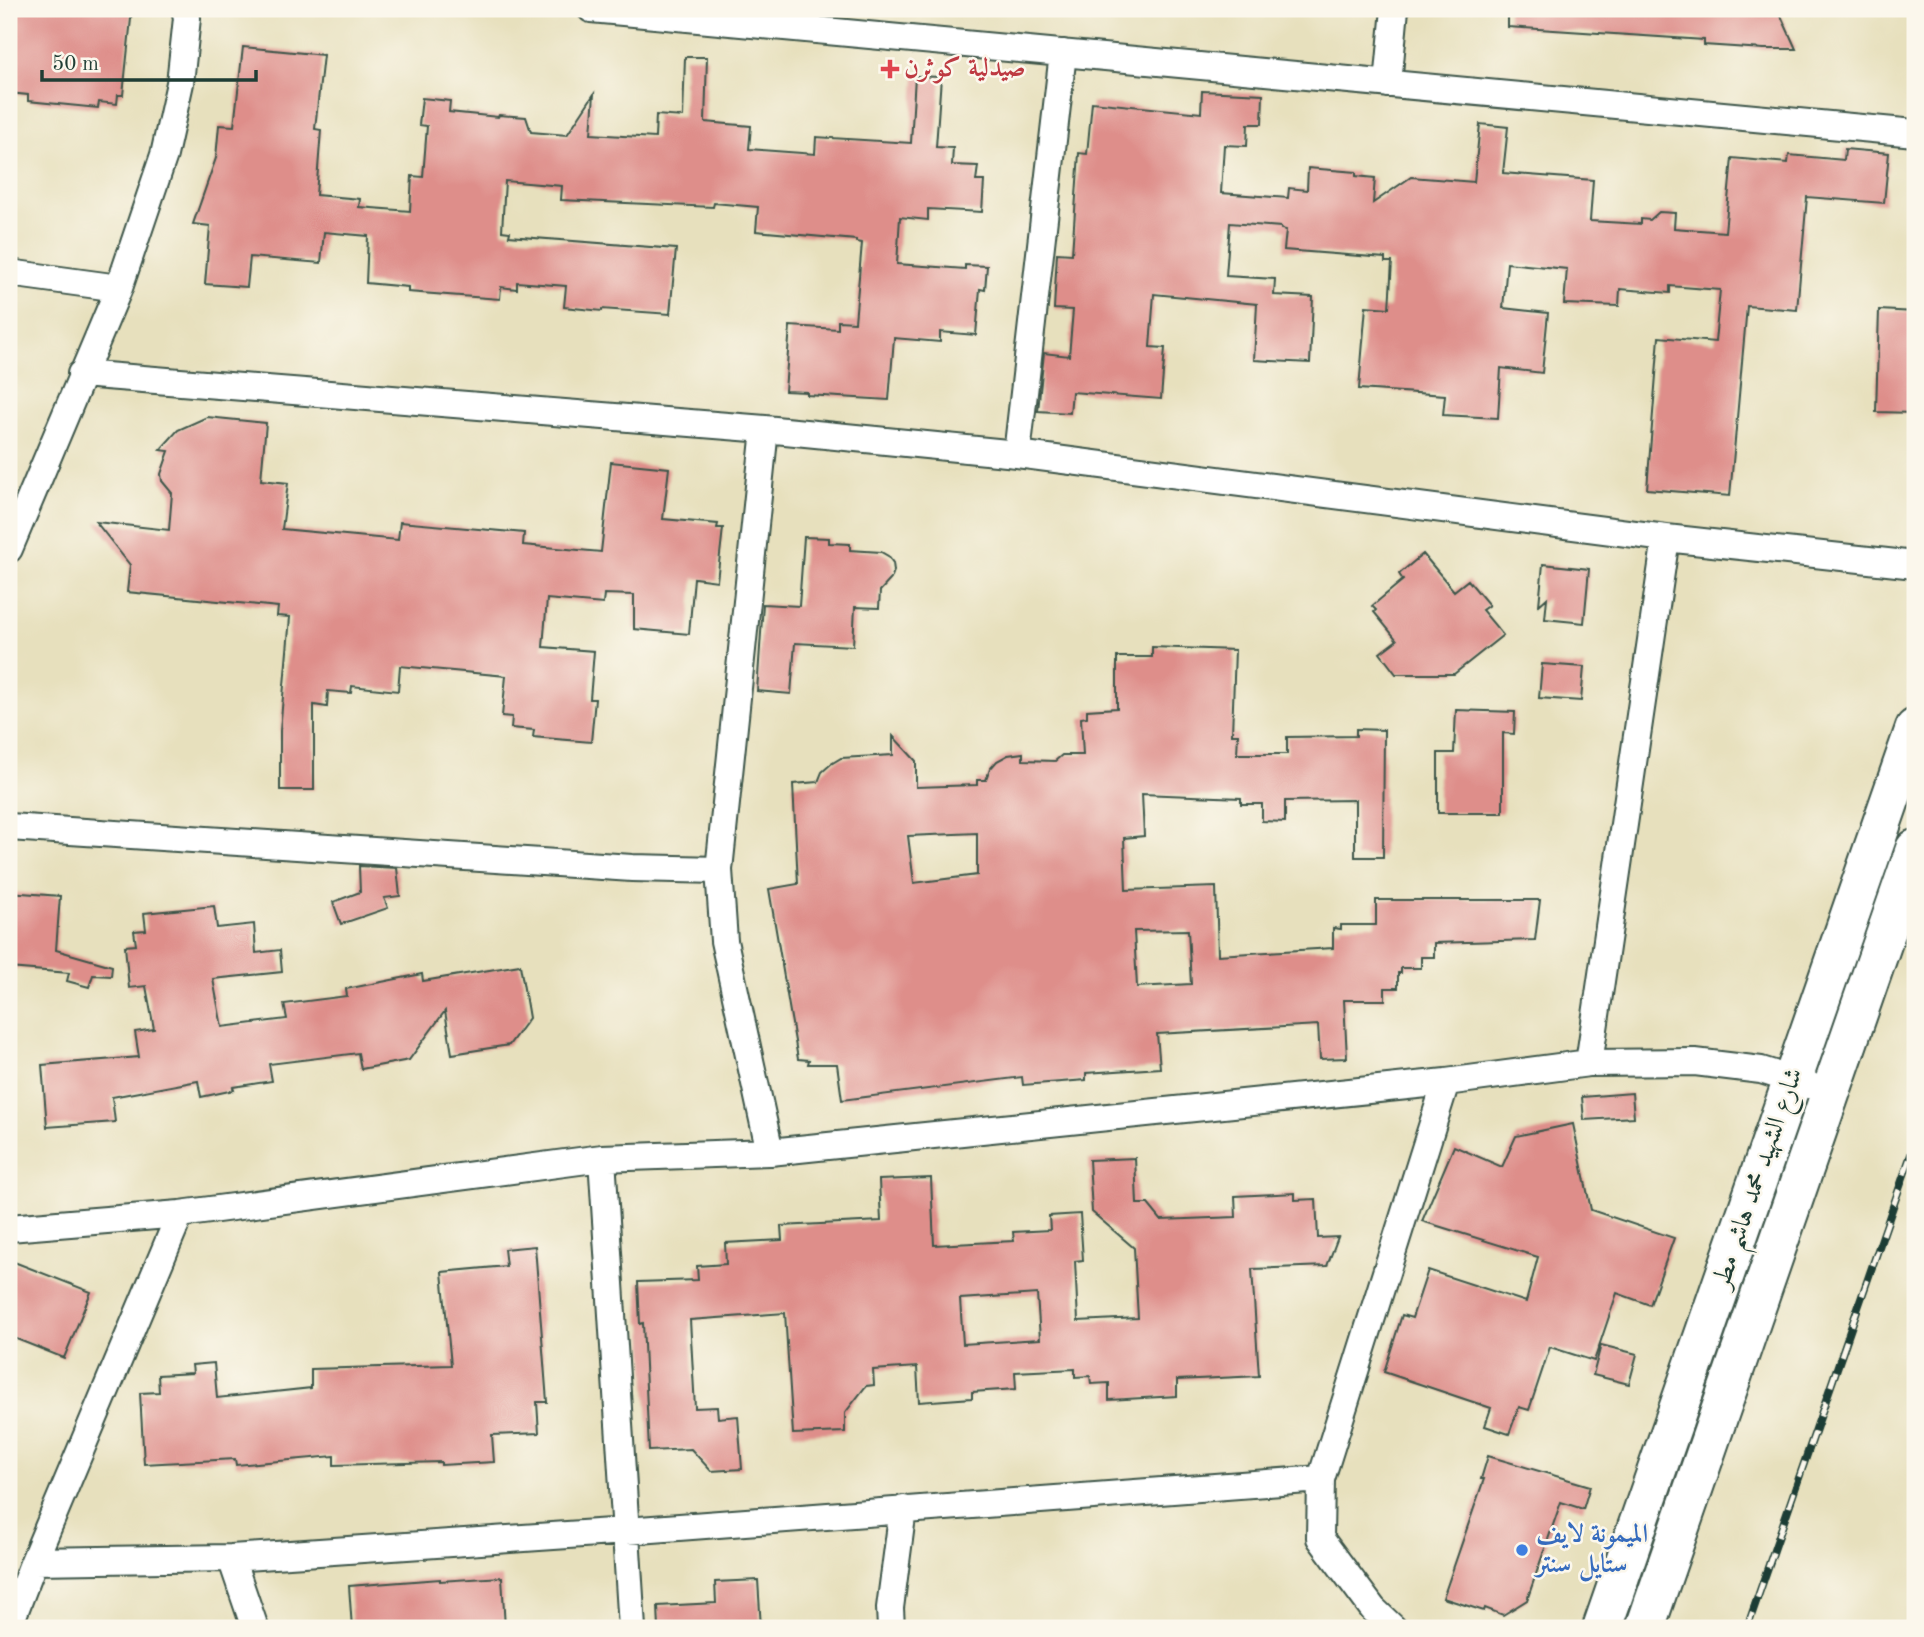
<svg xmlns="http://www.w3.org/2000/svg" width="1924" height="1637" font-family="'Old Standard TT',Amiri,serif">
  <rect width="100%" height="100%" fill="#fbf7ec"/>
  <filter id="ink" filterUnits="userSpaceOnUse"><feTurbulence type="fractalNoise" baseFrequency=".0143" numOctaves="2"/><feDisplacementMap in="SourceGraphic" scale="14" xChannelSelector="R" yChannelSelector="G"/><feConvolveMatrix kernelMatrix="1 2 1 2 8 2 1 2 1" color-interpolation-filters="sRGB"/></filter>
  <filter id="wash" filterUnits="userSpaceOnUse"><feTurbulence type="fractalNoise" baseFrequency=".00686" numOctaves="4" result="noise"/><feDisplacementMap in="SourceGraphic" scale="28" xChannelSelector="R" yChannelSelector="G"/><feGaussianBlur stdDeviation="1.57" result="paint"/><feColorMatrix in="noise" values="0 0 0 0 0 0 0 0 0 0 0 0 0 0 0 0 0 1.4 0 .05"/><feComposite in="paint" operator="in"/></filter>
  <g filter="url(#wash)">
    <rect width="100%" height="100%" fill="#e7e0bd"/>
    <g id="blocks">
      <!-- building -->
      <path fill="#de8e8a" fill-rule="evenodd" d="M11,9H132L123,95H118L117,104L99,102L98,108L28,101V95L9,93V31Z
        M1508,9H1778L1796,49H1764L1704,45V40L1508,27Z
        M243,47L323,55L315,129L321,130L316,195L360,199L359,207L410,211L412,176L423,177L427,126L419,125L422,98L450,101L449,112L498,117L499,115L526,117L531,132L567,135L594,94L591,134L655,138L656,115L683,117L685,57H707L705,122L751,126L749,149L815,154L816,137L911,143L915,76L941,77L936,147L953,148L952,165L978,166L976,181H984L982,212L928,209V220L900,217L897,264L965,269V265L987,266L985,290L980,289L976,335L940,332V342L894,338L889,400L807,395V392L785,391L790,326L838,329V321L855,322L862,243L856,242V240L756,231L758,207L714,203L713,207L561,200L562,186L505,181L502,231L510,232L509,236L676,249L670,314L602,309V311L564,307L566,286L517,282V289L501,287L500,299L408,292V287L366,283L368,236L324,232L321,263L250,257L247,287L205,284L210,226L193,224L216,158L219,125L234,126Z
        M1202,91L1263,94L1262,124H1248L1247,146L1224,145L1221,193L1288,198L1289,188L1307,190L1308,168L1356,172V176L1375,178L1373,203L1411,177L1474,182L1480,124L1508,127L1503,173L1593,180L1590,221L1641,224V219L1650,220L1659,212L1675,213L1674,228L1725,232L1732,158L1788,163L1789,155L1844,160L1845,149L1889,153L1884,203L1807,197L1797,310L1747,306L1730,496L1647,489L1659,337L1715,342L1720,290L1670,286V293L1620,289L1619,306L1564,304L1567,269L1507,263L1503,308L1548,313L1542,373L1501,368L1498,418L1443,415L1445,395L1359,389L1366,306L1389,308L1392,262H1385V258L1284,250L1286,230L1281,229V227L1230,223L1226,276L1275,279L1274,295L1313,297L1310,363L1254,360L1257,304L1154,294L1150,347L1165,348L1161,399L1072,392L1070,413L1038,411L1044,353L1069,356L1073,310L1054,309L1057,253L1072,254L1079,153L1087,154L1092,102L1201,113Z
        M1879,310L1915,312V413L1876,412Z
        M207,417L266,423L261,480L288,483L282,529L398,540L400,522L524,533L523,545L601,552L611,462L669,468L663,519L718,524L717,528H723L717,581L694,578L689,634L634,629V595L604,594L603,604L547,599L543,647L594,651L590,699H595L591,742L533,737L534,730L511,728L512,717L502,716L506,676L400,666L398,691L352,686L351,693L328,691L327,707L314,705V790H280V731L290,617L277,616L278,607L127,592L130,565L96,522L169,530L172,493L162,481L161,474L169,451L160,450L178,430Z
        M804,537L829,538V543L850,544V550L881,552L888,556L893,563L894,571L891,579L880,591L879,608L855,607L853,646L795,643L791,694L757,691L763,604L799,606Z
        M1423,554L1454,591L1468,580L1489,605L1482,610L1503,635L1454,674H1396L1380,653L1397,640L1374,612L1376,610L1372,606L1403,580L1399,574Z
        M1543,564L1589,569L1584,623L1545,619L1547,598L1539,605Z
        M1152,647L1235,650L1232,734H1238L1237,754H1287V737L1356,736V729L1384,730L1383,857H1355V800L1285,801V822L1262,821V804H1241V798L1142,794L1144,836L1124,838L1126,890L1216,887L1218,955L1333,948V928L1341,929V925H1376V900H1540L1535,940L1434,943V957H1421V968H1401V973H1398V988H1385V1000H1344L1347,1058L1320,1059L1318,1025L1157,1034L1160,1068L1086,1073V1080L1023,1085L1022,1077L842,1100L837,1064H808L809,1060L798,1059L769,889L798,884L793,784L818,782L822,772L831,764L841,758L893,755V736L916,761V787L977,785V780H986L990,769L997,761L1008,755L1023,753V760L1055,761L1062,755H1083L1081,718L1087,717V710L1117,708V657H1152ZM977,833V875L914,883L908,836ZM1188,930L1191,984L1137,987L1134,931Z
        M1542,664L1584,667L1581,701L1539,698Z
        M1456,710L1515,712L1514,734L1503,733V813H1438V753H1454Z
        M359,866L397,868L400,896L384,898L388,908L341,924L333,902L360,892Z
        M9,892L60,896L56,950L112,966L111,976L93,975L89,987L67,981L69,973L9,968Z
        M214,906L217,928L254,924L256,953L280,950L282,972L213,979L222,1027L287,1019L284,1004L347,996L346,989L422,974L423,981L520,965L529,1018L509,1045L452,1054L445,1011L409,1060L361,1069L358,1053L269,1064L272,1081L233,1087L234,1090L201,1097L198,1081L112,1097L115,1122L47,1127L42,1065L139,1057L135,1032L154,1029L146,986L129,988L125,946L136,945L134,931L146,930L144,913Z
        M1632,1093L1634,1117L1584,1120L1582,1097Z
        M1573,1124L1591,1210L1674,1238L1650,1305L1617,1293L1594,1361L1550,1347L1529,1410L1519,1407L1509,1434L1485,1426L1491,1408L1384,1372L1402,1315L1412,1318L1428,1270L1526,1302L1538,1257L1422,1221L1454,1146L1502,1167L1516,1136Z
        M1135,1158L1137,1204H1148L1161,1220L1236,1217L1235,1196L1295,1193V1200L1316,1199L1318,1238L1338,1237L1327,1266L1252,1269L1259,1376L1177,1380V1396L1109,1400V1383L1091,1384L1090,1376L1075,1377V1369L1015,1372L1016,1389L972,1392V1398L919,1402L917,1367L873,1370L874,1385L866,1386L845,1413V1432L793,1434L785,1313L690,1320L695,1408L717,1407L718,1418L738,1416L742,1469L711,1471L691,1449L649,1451L643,1323L640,1324L638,1282L698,1280L697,1266L726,1264L725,1243L782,1240L781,1226L881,1221L879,1180L931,1178L934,1245L1014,1241L1013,1232L1050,1230L1049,1216L1080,1214L1083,1260L1075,1261L1078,1321L1138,1318L1134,1248L1092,1212L1089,1160ZM1037,1294L1040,1339L963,1344L960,1299Z
        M535,1246L547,1402H537L539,1433L492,1435L494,1462L441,1465V1462L334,1465V1456L236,1465L235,1459L144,1464L140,1393L159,1392L158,1375L193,1373L192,1365L214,1363L217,1398L311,1388V1369L451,1365L442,1272L506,1266L504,1249Z
        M9,1260L91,1292L64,1358L9,1336Z
        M1601,1345L1637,1354L1629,1384L1593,1375Z
        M1488,1456L1590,1486L1583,1509L1561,1502L1527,1600L1503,1615L1485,1608L1484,1611L1443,1598L1484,1479H1481Z
        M502,1577L505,1628H352L349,1586L440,1579V1581Z
        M758,1580L761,1628H659L658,1606L716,1603L715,1582Z"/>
    </g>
  </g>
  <g filter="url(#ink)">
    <use href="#blocks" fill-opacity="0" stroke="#3d5549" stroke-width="2"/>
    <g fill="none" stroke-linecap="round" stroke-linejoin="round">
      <defs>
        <path id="minor" d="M591,9L1915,133
          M1388,84L1395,9
          M9,273L119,288
          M81,374L765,429L1017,454L1666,538L1915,565
          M1017,454L1063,53
          M9,549L119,288L164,155L180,83L187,18L185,9
          M9,827L632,868L719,870L724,941L770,1152L1446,1082L1589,1063L1695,1062L1761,1070L1809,1085
          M719,870L765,429
          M1589,1063L1666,538
          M602,1158L632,1628
          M9,1228L180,1214L602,1158L770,1152
          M1321,1479L1446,1082
          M231,1558L255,1628
          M34,1561L231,1558L626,1531L1321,1479L1320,1538L1373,1609L1393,1628
          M9,1626L34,1561L180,1214
          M891,1628L890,1608L903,1509"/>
        <path id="primary" d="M1602,1628L1915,728
          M1645,1628L1915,849"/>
      </defs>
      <!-- minor casing -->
      <use href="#minor" stroke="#3d5549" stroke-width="30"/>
      <!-- primary casing -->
      <use href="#primary" stroke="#3d5549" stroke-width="42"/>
      <!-- minor -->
      <use href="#minor" stroke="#fff" stroke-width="26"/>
      <!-- primary -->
      <use href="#primary" stroke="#fff" stroke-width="38"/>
      <defs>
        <path id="rail" d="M1747,1628L1915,1143"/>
      </defs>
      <!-- rail casing -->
      <use href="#rail" stroke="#1f3d34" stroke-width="8"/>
      <!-- rail -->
      <use href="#rail" stroke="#fbf7ec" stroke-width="5" stroke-dasharray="16" stroke-linecap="butt"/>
    </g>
  </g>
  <!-- markers -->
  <path fill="#e0444e" stroke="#fbf7ec" stroke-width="2.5" d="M886.5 58.5h7v7h7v7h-7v7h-7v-7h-7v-7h7z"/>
  <circle fill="#3f7fe0" stroke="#fbf7ec" stroke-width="2.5" cx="1522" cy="1550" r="7"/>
  <g text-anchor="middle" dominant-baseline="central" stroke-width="5" stroke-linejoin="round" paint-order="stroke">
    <!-- health labels -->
    <g font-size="26" font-weight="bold" fill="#be3a42" stroke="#fbf7ec" text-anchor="start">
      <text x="904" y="69">صيدلية كوثرن</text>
    </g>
    <!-- street labels -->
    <g font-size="26" fill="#1f3d34" stroke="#fbf7ec">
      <text transform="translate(1758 1178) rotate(-71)">شارع الشهيد محمد هاشم مطر</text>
    </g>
    <!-- shop labels -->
    <g font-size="26" font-weight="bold" fill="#366cbe" stroke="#fbf7ec" text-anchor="start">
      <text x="1536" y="1535">الميمونة لايف<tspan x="1536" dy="30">ستايل سنتر</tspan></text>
    </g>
  </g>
  <!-- margin -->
  <rect width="1924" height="1637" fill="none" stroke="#fbf7ec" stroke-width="35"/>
  <!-- scale -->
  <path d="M42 70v10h214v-10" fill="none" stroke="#1f3d34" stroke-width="3.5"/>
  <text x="52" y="70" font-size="21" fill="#1f3d34" stroke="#fbf7ec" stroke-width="5" paint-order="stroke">50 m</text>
</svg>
